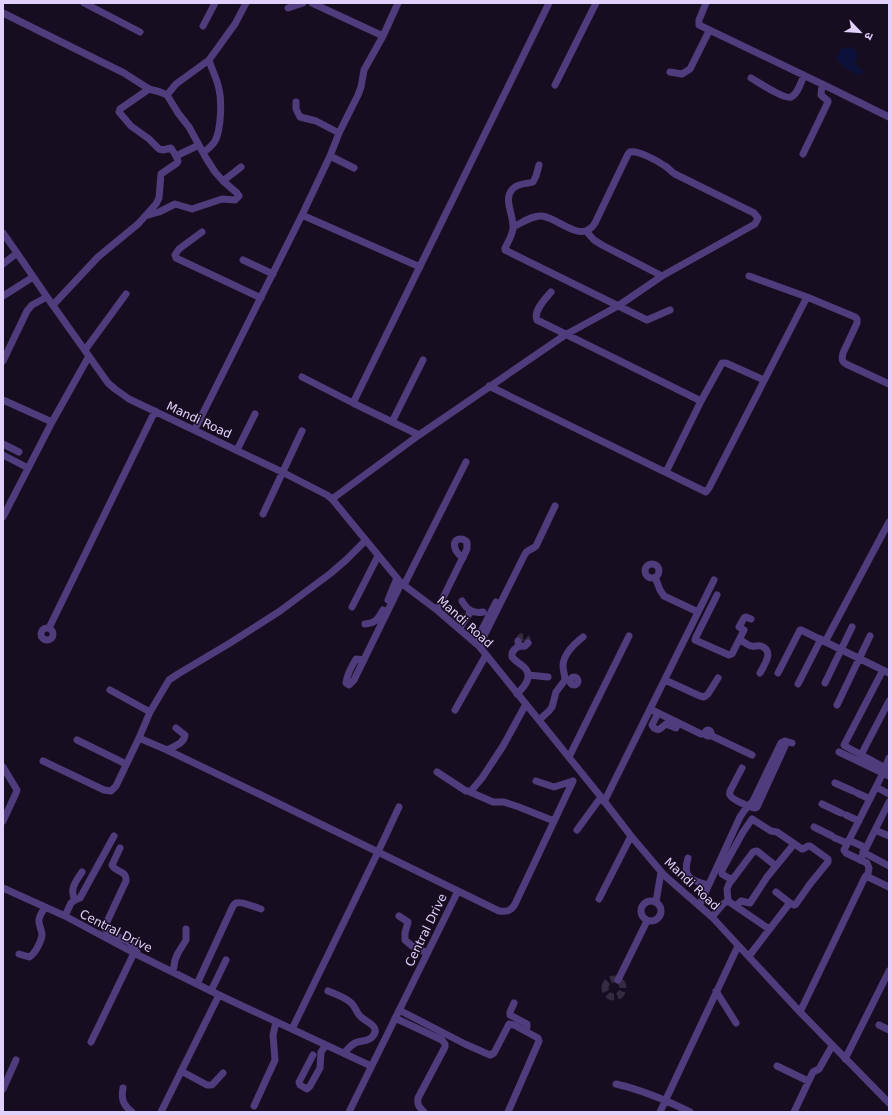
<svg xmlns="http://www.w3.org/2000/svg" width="892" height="1115" font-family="'DejaVu Sans','Noto Sans Devanagari',sans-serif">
  <rect width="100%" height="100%" fill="#160e20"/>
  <!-- water -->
  <path fill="#0c113c" d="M851,47L857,51V61L854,63L860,69L864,71L859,75L847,69L836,58L841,49Z"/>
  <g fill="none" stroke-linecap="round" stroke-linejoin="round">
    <!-- minor-tunnel -->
    <path stroke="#342b41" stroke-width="7" stroke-dasharray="7 3.5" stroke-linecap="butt" d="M518,641L521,637H524L527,639L528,643
      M605 988a9 9 0 1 1 18 0a9 9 0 1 1-18 0Z"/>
    <!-- minor -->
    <path stroke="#4f3c7d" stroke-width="7" d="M84,3L140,32
      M312,3L383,36
      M706,3L699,20V25L822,84L889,117
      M288,8L303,3
      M3,13L124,73L149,89L160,92L167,95L178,113L189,127L206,158L215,172L223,181L237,193L239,196L235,200L222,199L192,209L175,204L159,212L145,216
      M203,26L215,3
      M670,72L682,74L690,69L709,31
      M751,78C758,82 785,100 791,97C798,94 801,82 804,75
      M555,85L596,3
      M149,89L120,109L119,112L131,126L149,139L159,149L163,150L171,148L176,156
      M167,95L176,84L209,60L235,24L246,3
      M296,102V109L300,117L316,121L339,133
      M204,152C208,149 212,146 215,141C221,130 222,102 219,89C217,79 212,70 209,60
      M803,154L828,102V101L821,95L822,84
      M330,156L354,168
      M539,165L536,176L533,182C527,184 521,183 515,187C501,197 514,214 513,228C513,234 508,242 505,248V250L647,320L670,310
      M223,181L241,167
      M302,215L420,267
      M586,231L594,240L602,245L662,276
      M202,232L179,249L175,255L176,258L261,298
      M3,233L17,253L47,297L108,383L115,389L129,399L282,472L327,495L332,499L401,583L437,610L479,646L601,797L631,836L664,875L712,917L724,930L800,1012L889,1103
      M243,260L273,274
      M3,264L17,253
      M749,276L807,297L855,317L857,319V323L843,353C842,358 841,361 846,364L889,384
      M551,292C545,299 533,311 537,320L701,401
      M3,296L33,277
      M53,305L98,257L138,224L156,204L159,198L161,174L177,163L178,161L176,156L199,145
      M85,350L126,294
      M3,361L27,311L32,305L47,297
      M302,377L353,403
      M489,386L706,492L709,488L807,297
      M3,400L52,422
      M392,422L423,360
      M195,429L302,215L330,156L339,133L358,95L361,87L364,70L383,36L398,3
      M419,435L353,403L549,3
      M3,444L19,452
      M237,450L255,414
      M3,455L28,468
      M666,472L701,401L722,363H726L764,380
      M332,499L419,435L565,335L618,306L662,276L755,224L758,218L754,213L675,174C671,172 669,168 665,166C658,161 638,150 630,152L628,154L595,223C582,245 559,218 542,216C532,215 522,223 513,227
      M263,514L302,431
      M3,517L52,422L89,356
      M645 571a7 7 0 1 1 14 0a7 7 0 1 1-14 0Z
      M655,577L660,590L664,596L698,612
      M404,585L466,462
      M717,595L696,637L695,640L729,655L732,654L739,640C744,641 747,645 751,646C754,647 758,645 761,646C775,651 764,665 760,673
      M388,600L397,578
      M462,601C467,610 473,614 483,612
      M352,607L378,556
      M437,610L467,549V542C462,537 452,538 455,548C456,552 459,555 463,558
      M365,624C376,623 378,619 383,610
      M41 634a6 6 0 1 1 12 0a6 6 0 1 1-12 0Z
      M49,628L155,411
      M459,629L471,611
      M739,640L744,630L739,627L744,618L746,617L751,619
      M518,641C518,645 521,647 525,646L528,643
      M825,642L889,522
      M475,643L496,602
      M479,646L525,554C528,549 532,550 536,546L555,506
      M364,660L356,659C351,667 347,674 346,683L349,685L354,680L397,592L401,583
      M883,670L844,745L845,746L889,770
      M778,673L800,630H801L889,673
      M528,675L548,677
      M570 681a4 4 0 1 1 8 0a4 4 0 1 1-8 0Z
      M665,680L700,696L704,697L708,694L718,678
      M825,683L852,627
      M798,684L821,639
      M110,690L150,712
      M517,694C524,687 533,677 525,668C521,664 516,662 512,657C511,651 515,648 520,646
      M837,705L870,636
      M650,709L701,734H705
      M455,710L486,655
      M658,713L652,725L654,728C660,732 661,727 666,724L676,728
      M539,720L549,711L552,707L556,692L565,680C565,675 563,671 563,666C563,654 574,644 583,637
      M705 733a3 3 0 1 1 6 0a3 3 0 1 1-6 0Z
      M710,735L752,755
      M139,738L167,750L259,794L499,911C507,912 511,911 515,904L573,781
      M77,740L126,764
      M167,750C174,746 184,744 185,735L181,732L176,728
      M839,752L889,776
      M861,755L889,701
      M569,757L629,636
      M43,761L104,790L111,791L116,786L139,738L150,712L169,680L178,674L230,643L280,611L331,573L346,560L365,541
      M3,767L17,790L16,793L3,821
      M742,768L730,791C730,793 729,794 730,795C732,800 750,807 755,808L757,807L785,746
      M885,768L889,758
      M437,772L466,791H471L482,778L503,746L526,704
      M536,781L554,787L573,781
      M835,783L853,791
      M876,787L889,794
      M470,792L493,802H504L519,807L554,821
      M857,793L870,799
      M604,802L714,580
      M822,804L841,813
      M846,815L859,821
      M814,827L832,836
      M577,830L601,797
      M875,830L889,836
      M835,838L847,843
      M849,840L866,848
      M120,848L112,865C116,873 127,870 126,881L105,926V929C111,935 121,937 129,942C133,944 133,949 137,952
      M863,852L889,866
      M688,858C682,878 691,880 708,885
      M860,860L889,802
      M866,876L889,887
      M732,880L722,874V870L743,832L752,819L771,831L777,832L802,849H803L808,846H810L828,859V862L810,884L796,904L794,905L790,903L789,904L749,956
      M3,888L65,916L134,953L219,995L371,1066
      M776,892L790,903
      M599,899L631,836
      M75,900C69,889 76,881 82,872
      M641 911a10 10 0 1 1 20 0a10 10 0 1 1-20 0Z
      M728,901L727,889L729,884L753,852L757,851L776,866
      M656,902L661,872
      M699,906L740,817L744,811L753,801L781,743L785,741L792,743
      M736,906L741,901L750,903L767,877L794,844
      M65,916L71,903L75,900L80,898L114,836
      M399,916L408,922L405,933V940L412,946L427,953
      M712,917L723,904L728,901L769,929
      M19,954L29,957C35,954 41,942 42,935C42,929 38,925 39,919C40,914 43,911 45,907
      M173,972L175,960L178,953L186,940V929
      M618,980L647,921
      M197,984L232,908C233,906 234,904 236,903C241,901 255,907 261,909
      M211,991L226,960
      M328,991C335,994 344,997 350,1002C355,1005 356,1013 361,1017C366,1022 382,1027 372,1037C368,1042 361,1040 355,1043C351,1045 347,1050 344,1053
      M716,991L736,1023
      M514,1003L510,1012V1015L527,1024V1027L526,1031
      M399,1010L465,1044L490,1055L494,1053L509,1024L514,1025L538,1038L539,1041L508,1112
      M800,1012L865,877L868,874L869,868L867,863L846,853L844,850L883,773
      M395,1018L442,1040L445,1044V1047L418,1098C417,1105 419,1107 424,1112
      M879,1025L889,1030
      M292,1029L378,852L399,807
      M91,1042L134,953
      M313,1055L299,1082L300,1085L307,1089L310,1086L320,1068L321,1052L326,1045
      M845,1059L889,971
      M777,1066L808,1081
      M181,1071L207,1085H212L223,1073
      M616,1084C642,1090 666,1100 690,1112
      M123,1088C121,1099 123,1105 132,1112
      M3,1089L16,1060
      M254,1106L275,1060L273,1035L276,1022
      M161,1112L219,995
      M349,1112L458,891
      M660,1112L738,946
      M794,1112L813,1072L819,1069L832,1046"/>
  </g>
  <g text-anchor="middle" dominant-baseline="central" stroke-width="3" stroke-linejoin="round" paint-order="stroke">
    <!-- street labels -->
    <g font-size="12" fill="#e1d0fc" stroke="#160e20">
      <text transform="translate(199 420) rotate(25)">Mandi Road</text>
      <text transform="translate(465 622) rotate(42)">Mandi Road</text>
      <text transform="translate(692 884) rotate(43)">Mandi Road</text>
      <text transform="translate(426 930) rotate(-64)">Central Drive</text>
      <text transform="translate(116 931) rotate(27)">Central Drive</text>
    </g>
  </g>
  <!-- border -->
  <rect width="892" height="1115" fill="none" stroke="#e1d0fc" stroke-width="8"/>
  <!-- north arrow -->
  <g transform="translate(860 32) rotate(115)" stroke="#160e20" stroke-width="3" paint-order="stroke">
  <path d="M0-3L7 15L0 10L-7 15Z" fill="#e1d0fc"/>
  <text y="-6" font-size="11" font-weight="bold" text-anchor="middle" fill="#e1d0fc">उ</text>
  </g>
</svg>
